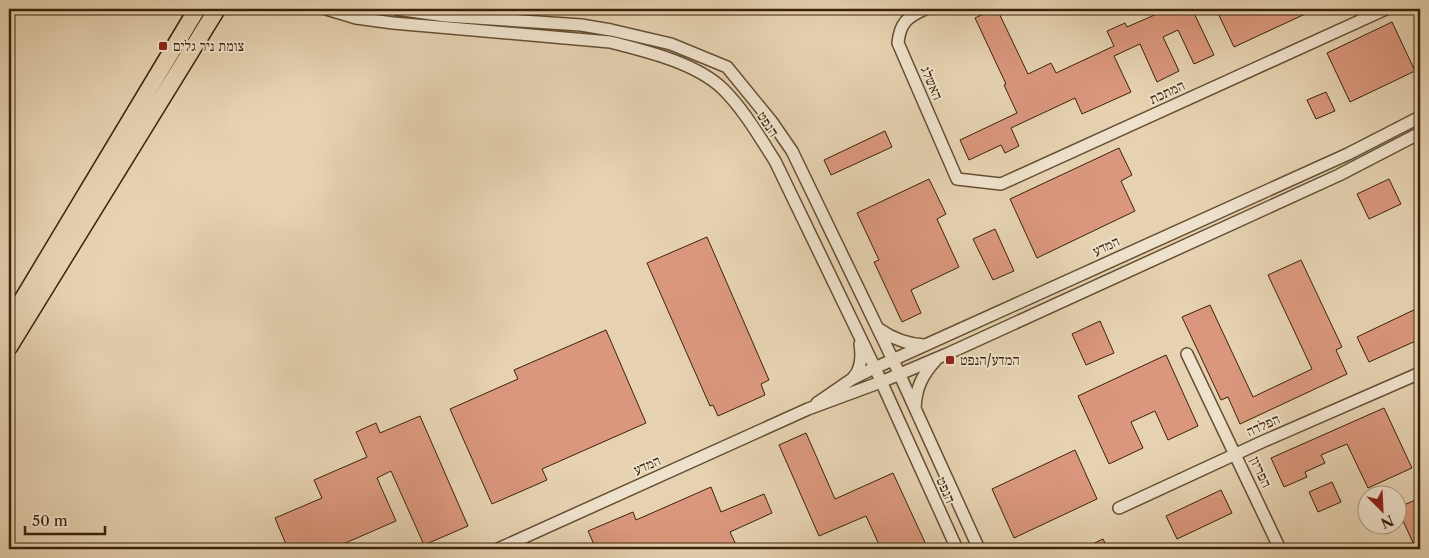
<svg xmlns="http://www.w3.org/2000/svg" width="1429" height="558" font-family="'Libre Caslon Text','Frank Ruhl Libre',serif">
  <rect width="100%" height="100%" fill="#e6d2b1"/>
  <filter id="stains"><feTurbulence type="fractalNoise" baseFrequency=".004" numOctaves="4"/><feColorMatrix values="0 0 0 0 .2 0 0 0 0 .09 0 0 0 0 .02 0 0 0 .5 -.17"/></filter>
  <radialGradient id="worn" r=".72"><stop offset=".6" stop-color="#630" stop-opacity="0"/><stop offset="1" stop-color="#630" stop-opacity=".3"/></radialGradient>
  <!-- building -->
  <path fill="#da977d" stroke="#3b2307" d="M994,9H997L1028,74L1051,63L1056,73L1114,46L1107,31L1125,23L1127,27L1159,13L1157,9H1192L1214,55L1194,64L1178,30L1163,37L1179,71L1157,82L1140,44L1114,56L1131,92L1082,114L1075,98L1011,128L1019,146L1005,153L1001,145L969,160L960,140L1017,113L1004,85L1006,84L975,18Z
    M1216,9H1316L1234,47Z
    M1392,22L1415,71L1350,102L1327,53Z
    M1326,92L1335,111L1316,119L1307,100Z
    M885,131L892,147L831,175L824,160Z
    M1119,148L1132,175L1121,181L1135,211L1037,258L1010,199Z
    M929,179L946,214L937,219L959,267L911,290L921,313L902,322L874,262L879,260L857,213Z
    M1389,179L1401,204L1369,219L1357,194Z
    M995,229L1014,271L993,280L973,239Z
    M707,237L769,380L761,384L765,395L718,416L713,405L710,406L647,263Z
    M1301,260L1342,347L1336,350L1347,374L1240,424L1228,397L1221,400L1182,317L1210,305L1253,397L1312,369L1268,275Z
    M1420,307V339L1369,362L1357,337Z
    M1100,321L1114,353L1086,365L1072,334Z
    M606,330L646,423L542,469L547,480L492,504L450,409L518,379L514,370Z
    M1166,355L1198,426L1168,440L1155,411L1131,422L1143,448L1109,464L1078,396Z
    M1384,408L1412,468L1368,488L1347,444L1321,455L1325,463L1305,472L1307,477L1284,487L1271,458Z
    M420,416L468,526L424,545L391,471L377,478L396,521L343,544L346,549H288L275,518L322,498L314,480L367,457L356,432L376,423L380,433Z
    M806,433L835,499L893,473L928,549H881L866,516L819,536L779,445Z
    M1075,450L1097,499L1014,538L992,489Z
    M1332,482L1341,502L1318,512L1309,492Z
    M711,487L721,512L764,494L772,513L730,532L738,549H596L588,531L633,512L636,520Z
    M1221,490L1232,513L1177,539L1166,516Z
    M1420,498V549H1416L1397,508Z
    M1103,539L1108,549H1082Z"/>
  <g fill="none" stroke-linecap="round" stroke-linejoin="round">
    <defs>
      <path id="minor" d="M326,9L356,18L393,23L610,42C646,51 696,63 723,89C744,110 759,136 775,161L875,368L957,549
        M396,9L446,16L581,25L611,30L671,44L727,67L772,122L792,151L893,360L979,549
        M925,9C907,17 900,23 898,43L957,179L1001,184L1386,9
        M879,329C893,339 907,344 924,345
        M1187,354L1280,549
        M853,378C862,368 862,356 860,344
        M817,403L852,379L868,371L1348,154L1420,117
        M915,408C916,388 922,375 936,360
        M1119,508L1264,441L1420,373
        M498,549L808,409L881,382L947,354L1339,175L1420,133"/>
      <path id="highway" d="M9,322L197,9
        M9,347L217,9"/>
    </defs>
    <!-- minor casing -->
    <use href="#minor" stroke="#664f32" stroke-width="14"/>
    <!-- highway casing -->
    <use href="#highway" stroke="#3b2307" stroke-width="19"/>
    <!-- minor -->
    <use href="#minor" stroke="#efe2cc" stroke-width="11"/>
    <!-- highway -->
    <use href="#highway" stroke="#e6d2b1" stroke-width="16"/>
  </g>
  <!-- markers -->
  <g fill="#8f2418" stroke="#efe2cc" stroke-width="2">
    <rect x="158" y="41" width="10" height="10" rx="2.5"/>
    <rect x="945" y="355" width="10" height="10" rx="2.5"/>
  </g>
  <g text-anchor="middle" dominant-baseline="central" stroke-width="4" stroke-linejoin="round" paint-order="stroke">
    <!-- poi labels -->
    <g font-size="14" fill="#3b2307" stroke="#efe2cc" text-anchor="start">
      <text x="173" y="46">צומת ניר גלים</text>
      <text x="960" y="360">המדע/הנפט</text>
    </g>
    <!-- street labels -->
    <g font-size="14" fill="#3b2307" stroke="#efe2cc">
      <text transform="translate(932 83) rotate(67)">האשלג</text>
      <text transform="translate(1167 92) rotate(-25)">המתכת</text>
      <text transform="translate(768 124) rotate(56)">הנפט</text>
      <text transform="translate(1106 246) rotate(-25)">המדע</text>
      <text transform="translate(1263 425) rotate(-24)">הפלדה</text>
      <text transform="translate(647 465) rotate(-24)">המדע</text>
      <text transform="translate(1261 472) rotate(65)">הפריון</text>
      <text transform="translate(946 490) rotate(66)">הנפט</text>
    </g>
  </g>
  <!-- margin -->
  <rect width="1429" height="558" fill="none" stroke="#e6d2b1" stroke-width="30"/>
  <rect x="10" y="10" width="1409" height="538" fill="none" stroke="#3b2307" stroke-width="2.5"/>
  <rect x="15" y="15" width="1399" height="528" fill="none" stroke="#3b2307"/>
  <!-- north arrow -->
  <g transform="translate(1382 510) rotate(156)"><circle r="24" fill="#efe2cc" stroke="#a7967d"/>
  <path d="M0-4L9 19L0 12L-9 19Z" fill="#8f2418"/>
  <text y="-8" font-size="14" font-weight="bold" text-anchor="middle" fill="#3b2307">N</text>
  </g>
  <!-- scale -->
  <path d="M25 526v8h80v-8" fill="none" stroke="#3b2307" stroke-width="2.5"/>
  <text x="32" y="526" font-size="15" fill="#3b2307" stroke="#efe2cc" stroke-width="4" paint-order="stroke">50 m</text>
  <rect width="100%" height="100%" filter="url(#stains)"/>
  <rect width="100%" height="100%" fill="url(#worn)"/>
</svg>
